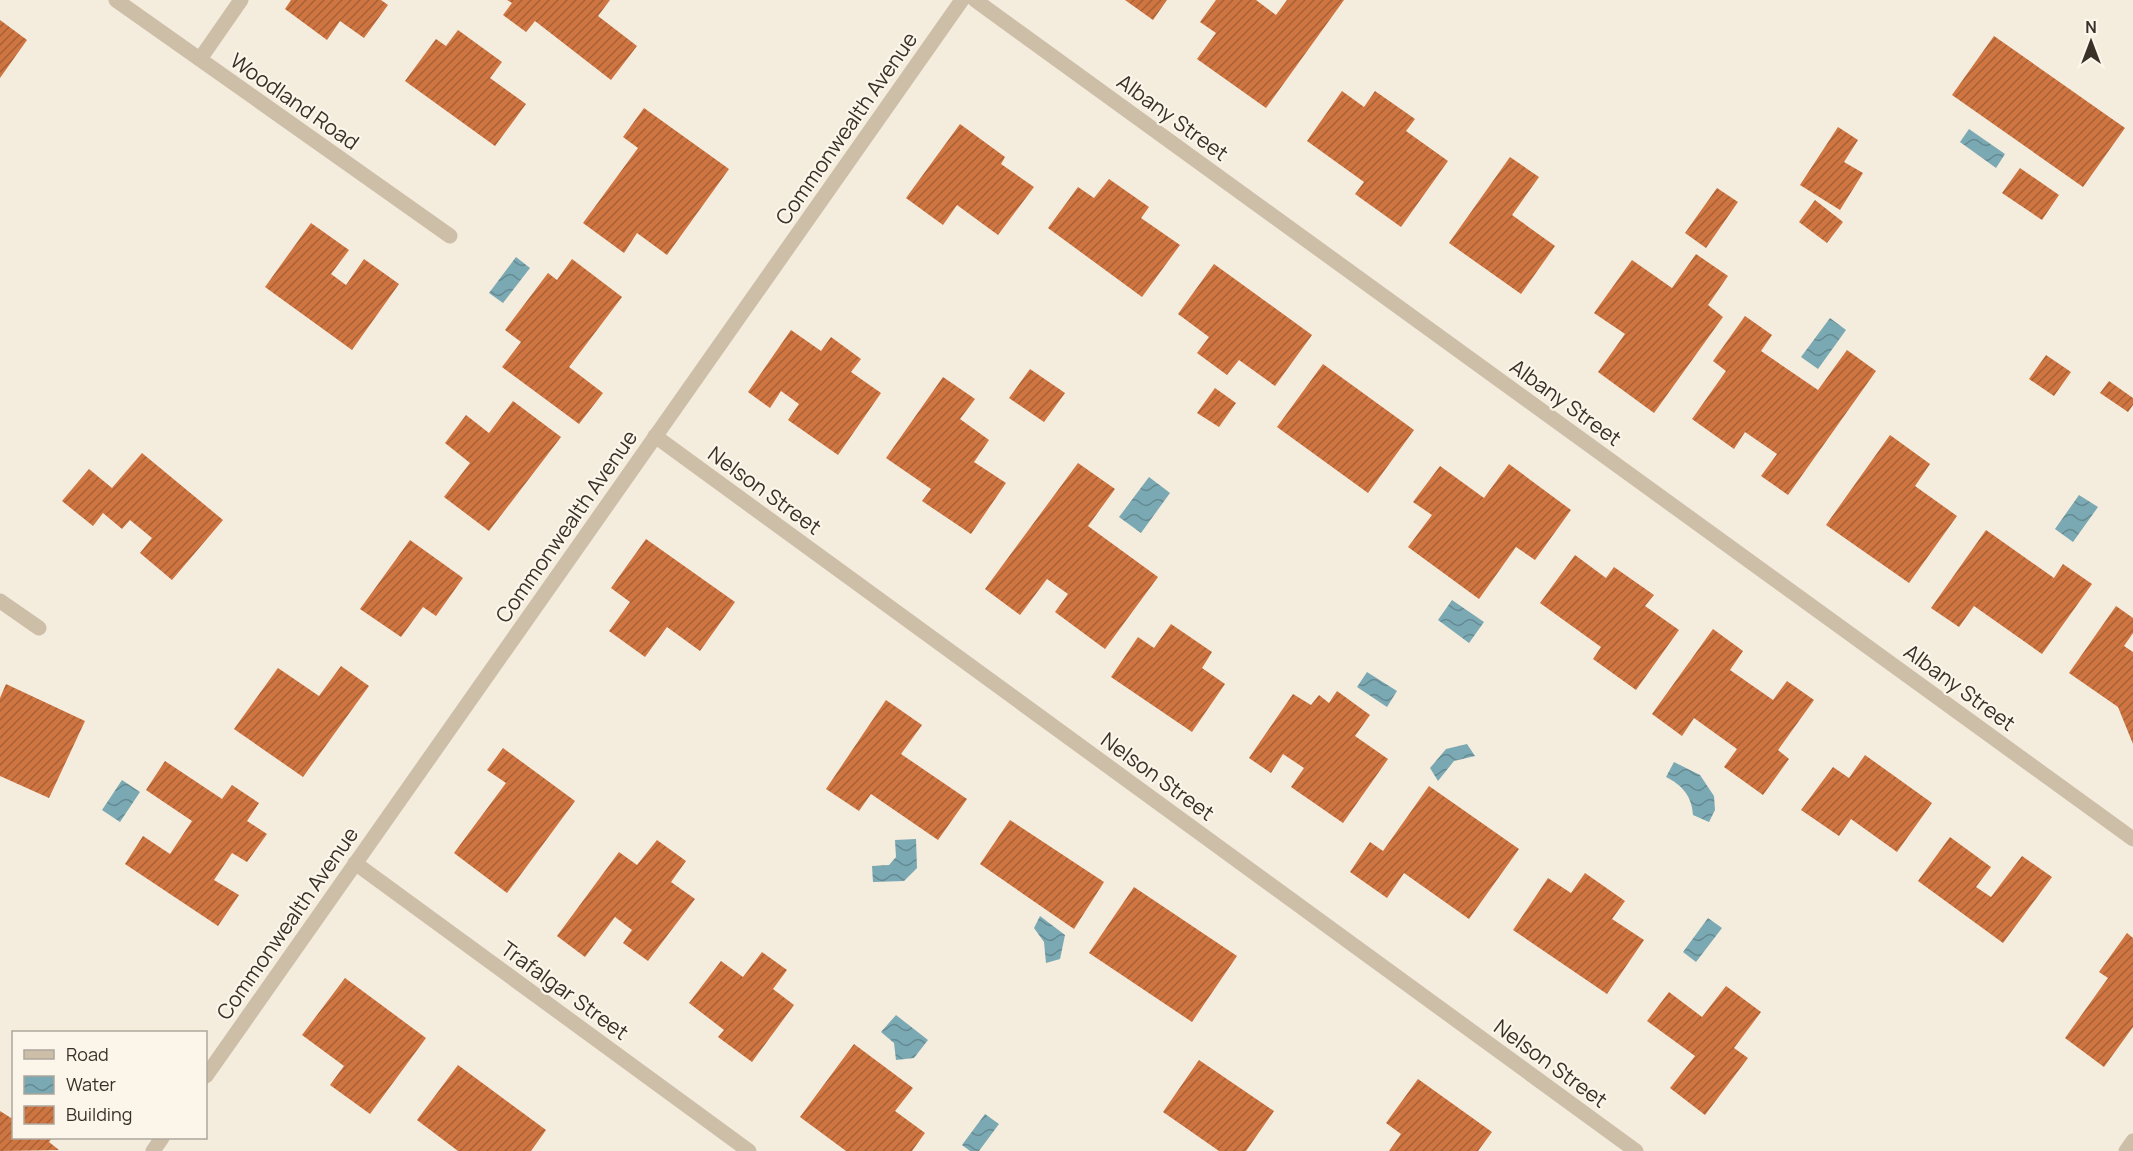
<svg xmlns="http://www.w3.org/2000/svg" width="2133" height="1151" font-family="Manrope,sans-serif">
  <defs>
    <pattern id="water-waves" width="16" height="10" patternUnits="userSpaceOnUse" patternTransform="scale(1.5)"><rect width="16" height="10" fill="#7aa9b3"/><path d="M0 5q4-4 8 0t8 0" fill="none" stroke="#658a92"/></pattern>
    <pattern id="building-hatch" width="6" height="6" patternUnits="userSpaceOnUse" patternTransform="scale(1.5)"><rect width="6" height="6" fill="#ce7541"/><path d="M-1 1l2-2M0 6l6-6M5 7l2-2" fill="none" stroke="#a86036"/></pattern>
  </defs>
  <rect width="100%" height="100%" fill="#f4ecdd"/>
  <!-- water -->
  <path fill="url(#water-waves)" d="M1969,129L2005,154L1996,168L1960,142Z
    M516,257L530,268L503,303L489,293Z
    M1830,318L1846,330L1818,369L1801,357Z
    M1149,477L1170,493L1141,533L1119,517Z
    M2079,495L2098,507L2073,542L2055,529Z
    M1452,600L1484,622L1469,643L1438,620Z
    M1367,672L1397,691L1387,707L1357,687Z
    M1467,744L1475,756L1454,761L1438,781L1430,768L1446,749Z
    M1674,762L1700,775L1714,796L1715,810L1709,822L1693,815C1692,796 1682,785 1666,777Z
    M122,780L140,792L120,822L102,810Z
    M916,839L917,868L904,881L873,882L872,866L889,865L896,857L895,840Z
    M1040,916L1065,935L1060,959L1046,963L1044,942L1034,928Z
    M1708,918L1722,928L1696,962L1683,952Z
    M896,1015L928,1040L914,1058L896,1060L894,1043L881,1032Z
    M985,1114L999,1124L979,1151H970L962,1145Z"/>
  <!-- building -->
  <path fill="url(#building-hatch)" d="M291,0H381L388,5L364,38L340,21L327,40L285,9Z
    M507,0H610L598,16L637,46L611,80L535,21L526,32L503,15L512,3Z
    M1125,0H1167L1153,20Z
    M1216,0H1256L1276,15L1287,0H1344L1266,108L1197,59L1216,33L1200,22Z
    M0,20L27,40L0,78Z
    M458,30L502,62L490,78L526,104L495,146L405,81L436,39L446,46Z
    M1994,36L2125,128L2083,187L1952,95Z
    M1342,91L1364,107L1375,91L1415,119L1406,131L1448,161L1401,227L1355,194L1364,182L1307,141Z
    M644,108L729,169L667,255L637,233L624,253L583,223L638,148L623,137Z
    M960,124L1005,157L1001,164L1034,187L998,235L957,205L943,225L906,198Z
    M1838,127L1858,140L1844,162L1863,173L1840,210L1800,185Z
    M1510,157L1539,177L1512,215L1555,246L1521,294L1449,243Z
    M2020,168L2059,195L2042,220L2002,193Z
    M1109,179L1149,207L1141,218L1180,245L1142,297L1048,228L1078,187L1094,198Z
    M1717,188L1738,202L1706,248L1685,233Z
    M1815,200L1843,222L1827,243L1799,222Z
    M311,223L349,250L331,274L346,285L364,259L399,284L352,350L265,287Z
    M1696,254L1728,276L1708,305L1723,317L1654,413L1598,372L1625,334L1594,313L1632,260L1672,288Z
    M572,259L622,297L569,367L603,393L579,424L502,367L521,342L505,330L548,273L557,280Z
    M1214,264L1312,335L1275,386L1239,360L1227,375L1197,353L1209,337L1178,314Z
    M1745,316L1772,335L1761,351L1818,390L1847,350L1876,371L1788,495L1761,476L1777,454L1745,432L1734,449L1692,419L1726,371L1713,361Z
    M791,330L821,351L831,337L861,359L851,372L881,393L838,455L788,420L799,404L781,391L770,408L748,392Z
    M2046,355L2071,372L2054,396L2029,379Z
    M1323,364L1414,430L1368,493L1277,427Z
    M1030,369L1065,393L1044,422L1009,398Z
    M943,377L975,399L960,419L989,440L974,462L1006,483L971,534L922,501L931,489L886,458Z
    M2109,381L2133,398V405L2128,412L2100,393Z
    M1215,388L1236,403L1219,427L1197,413Z
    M513,401L561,437L489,531L444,497L470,463L445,443L466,415L489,433Z
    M1890,435L1930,464L1915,486L1957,516L1909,583L1826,525Z
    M142,453L223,520L172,580L140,553L152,538L130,520L122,529L103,513L93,526L62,501L89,469L112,488Z
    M1078,463L1115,489L1088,526L1158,577L1105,649L1055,612L1068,594L1047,579L1020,615L985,589Z
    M1509,464L1571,510L1535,560L1516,547L1479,599L1408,547L1432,515L1413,502L1440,466L1484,498Z
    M1986,530L2054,578L2063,564L2092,584L2042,654L1974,606L1959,627L1931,608Z
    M646,539L735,602L700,651L667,627L645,657L609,631L630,602L611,588Z
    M410,540L463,578L436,616L423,607L401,637L360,609Z
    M1575,555L1606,578L1614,567L1654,595L1645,606L1679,630L1636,690L1593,659L1601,647L1540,603Z
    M2116,606L2133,618V633L2124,646L2133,652V744L2118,707L2069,673Z
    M1171,624L1212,652L1202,668L1225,684L1192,732L1111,677L1138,637L1154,648Z
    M1713,629L1743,651L1730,670L1773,700L1787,681L1814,700L1778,750L1789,759L1763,795L1724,767L1737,749L1694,718L1682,736L1652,714Z
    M341,666L369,686L303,777L234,729L278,668L319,696Z
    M6,684L85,721L49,798L0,776V698Z
    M1337,691L1370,715L1355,736L1388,759L1343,823L1291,787L1304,768L1283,754L1271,773L1249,758L1293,694L1311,705L1319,695L1329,703Z
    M886,700L922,725L901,754L967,799L938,840L871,794L859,811L826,789Z
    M503,748L575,801L507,893L454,853L506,783L487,770Z
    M1865,755L1932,803L1897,852L1851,819L1839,836L1801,810L1833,767L1849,778Z
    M165,761L222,799L232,785L259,803L247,821L267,834L247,862L232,853L214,880L239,895L218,926L125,864L143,836L170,854L192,821L146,790Z
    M1429,786L1519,849L1469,919L1404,873L1387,898L1350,872L1370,842L1383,851Z
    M1010,820L1104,882L1074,929L980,864Z
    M1950,837L1991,867L1976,887L1991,897L2022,856L2052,877L2003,943L1918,881Z
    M657,840L686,861L671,882L695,899L648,961L623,943L632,930L615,917L585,957L557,936L619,852L637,865Z
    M1585,873L1625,901L1612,919L1644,940L1607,994L1513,930L1548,878L1571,893Z
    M1134,887L1237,956L1192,1022L1089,953Z
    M2127,933L2133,938V1027L2104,1067L2065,1038L2108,978L2099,972Z
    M762,952L787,970L773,989L794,1005L752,1062L718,1037L724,1030L689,1003L721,961L743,977Z
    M345,978L426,1038L370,1114L330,1085L344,1066L302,1035Z
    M1726,986L1761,1012L1734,1048L1748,1058L1705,1115L1670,1088L1695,1056L1647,1021L1669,992L1702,1017Z
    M854,1044L913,1088L895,1111L925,1133L912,1151H846L800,1117Z
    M1199,1060L1274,1111L1246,1151H1219L1163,1112Z
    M458,1065L546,1130L531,1151H458L417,1120Z
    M1418,1079L1492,1132L1478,1151H1389L1401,1134L1386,1123Z
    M0,1111L11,1118L14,1114V1138H52L49,1142L59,1150L0,1151Z"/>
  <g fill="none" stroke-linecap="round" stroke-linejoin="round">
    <!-- street -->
    <path stroke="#cdbea8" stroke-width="15" d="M116,0L450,236
      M975,0L2133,839
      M200,59L241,0
      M655,436L1636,1151
      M0,601L39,628
      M355,863L749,1151
      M206,1076L962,0
      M153,1151L162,1138
      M2126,1151L2133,1141"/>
  </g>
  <g text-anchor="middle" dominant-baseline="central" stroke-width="4.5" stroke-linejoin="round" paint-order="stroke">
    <!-- street labels -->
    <g font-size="21" fill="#393028" stroke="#fbf5ea">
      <text transform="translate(295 101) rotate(35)">Woodland Road</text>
      <text transform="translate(1173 117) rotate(36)">Albany Street</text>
      <text transform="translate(846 128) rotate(-55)">Commonwealth Avenue</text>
      <text transform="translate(1566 402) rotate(36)">Albany Street</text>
      <text transform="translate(765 490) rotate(36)">Nelson Street</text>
      <text transform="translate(566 526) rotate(-55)">Commonwealth Avenue</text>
      <text transform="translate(1960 687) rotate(36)">Albany Street</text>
      <text transform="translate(1158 776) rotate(36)">Nelson Street</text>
      <text transform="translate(287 923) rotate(-55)">Commonwealth Avenue</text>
      <text transform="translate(565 990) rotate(36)">Trafalgar Street</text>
      <text transform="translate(1551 1063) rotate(36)">Nelson Street</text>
    </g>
  </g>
  <!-- legend -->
  <rect x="12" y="1031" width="195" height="108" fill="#fbf5ea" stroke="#ada69c" stroke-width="1.5"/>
  <rect x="24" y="1050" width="30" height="9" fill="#cdbea8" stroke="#ada69c" stroke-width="1.5"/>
  <text x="66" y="1061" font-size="18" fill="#393028">Road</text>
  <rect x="24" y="1076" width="30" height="18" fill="url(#water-waves)" stroke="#ada69c" stroke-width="1.5"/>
  <text x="66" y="1091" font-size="18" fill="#393028">Water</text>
  <rect x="24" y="1106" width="30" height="18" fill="url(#building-hatch)" stroke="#ada69c" stroke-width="1.5"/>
  <text x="66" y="1121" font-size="18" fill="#393028">Building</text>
  <!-- north arrow -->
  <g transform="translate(2091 42)" stroke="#fbf5ea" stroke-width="4.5" paint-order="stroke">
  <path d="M0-4.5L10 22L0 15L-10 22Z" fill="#393028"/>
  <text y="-9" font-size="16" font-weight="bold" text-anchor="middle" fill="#393028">N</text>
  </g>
</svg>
